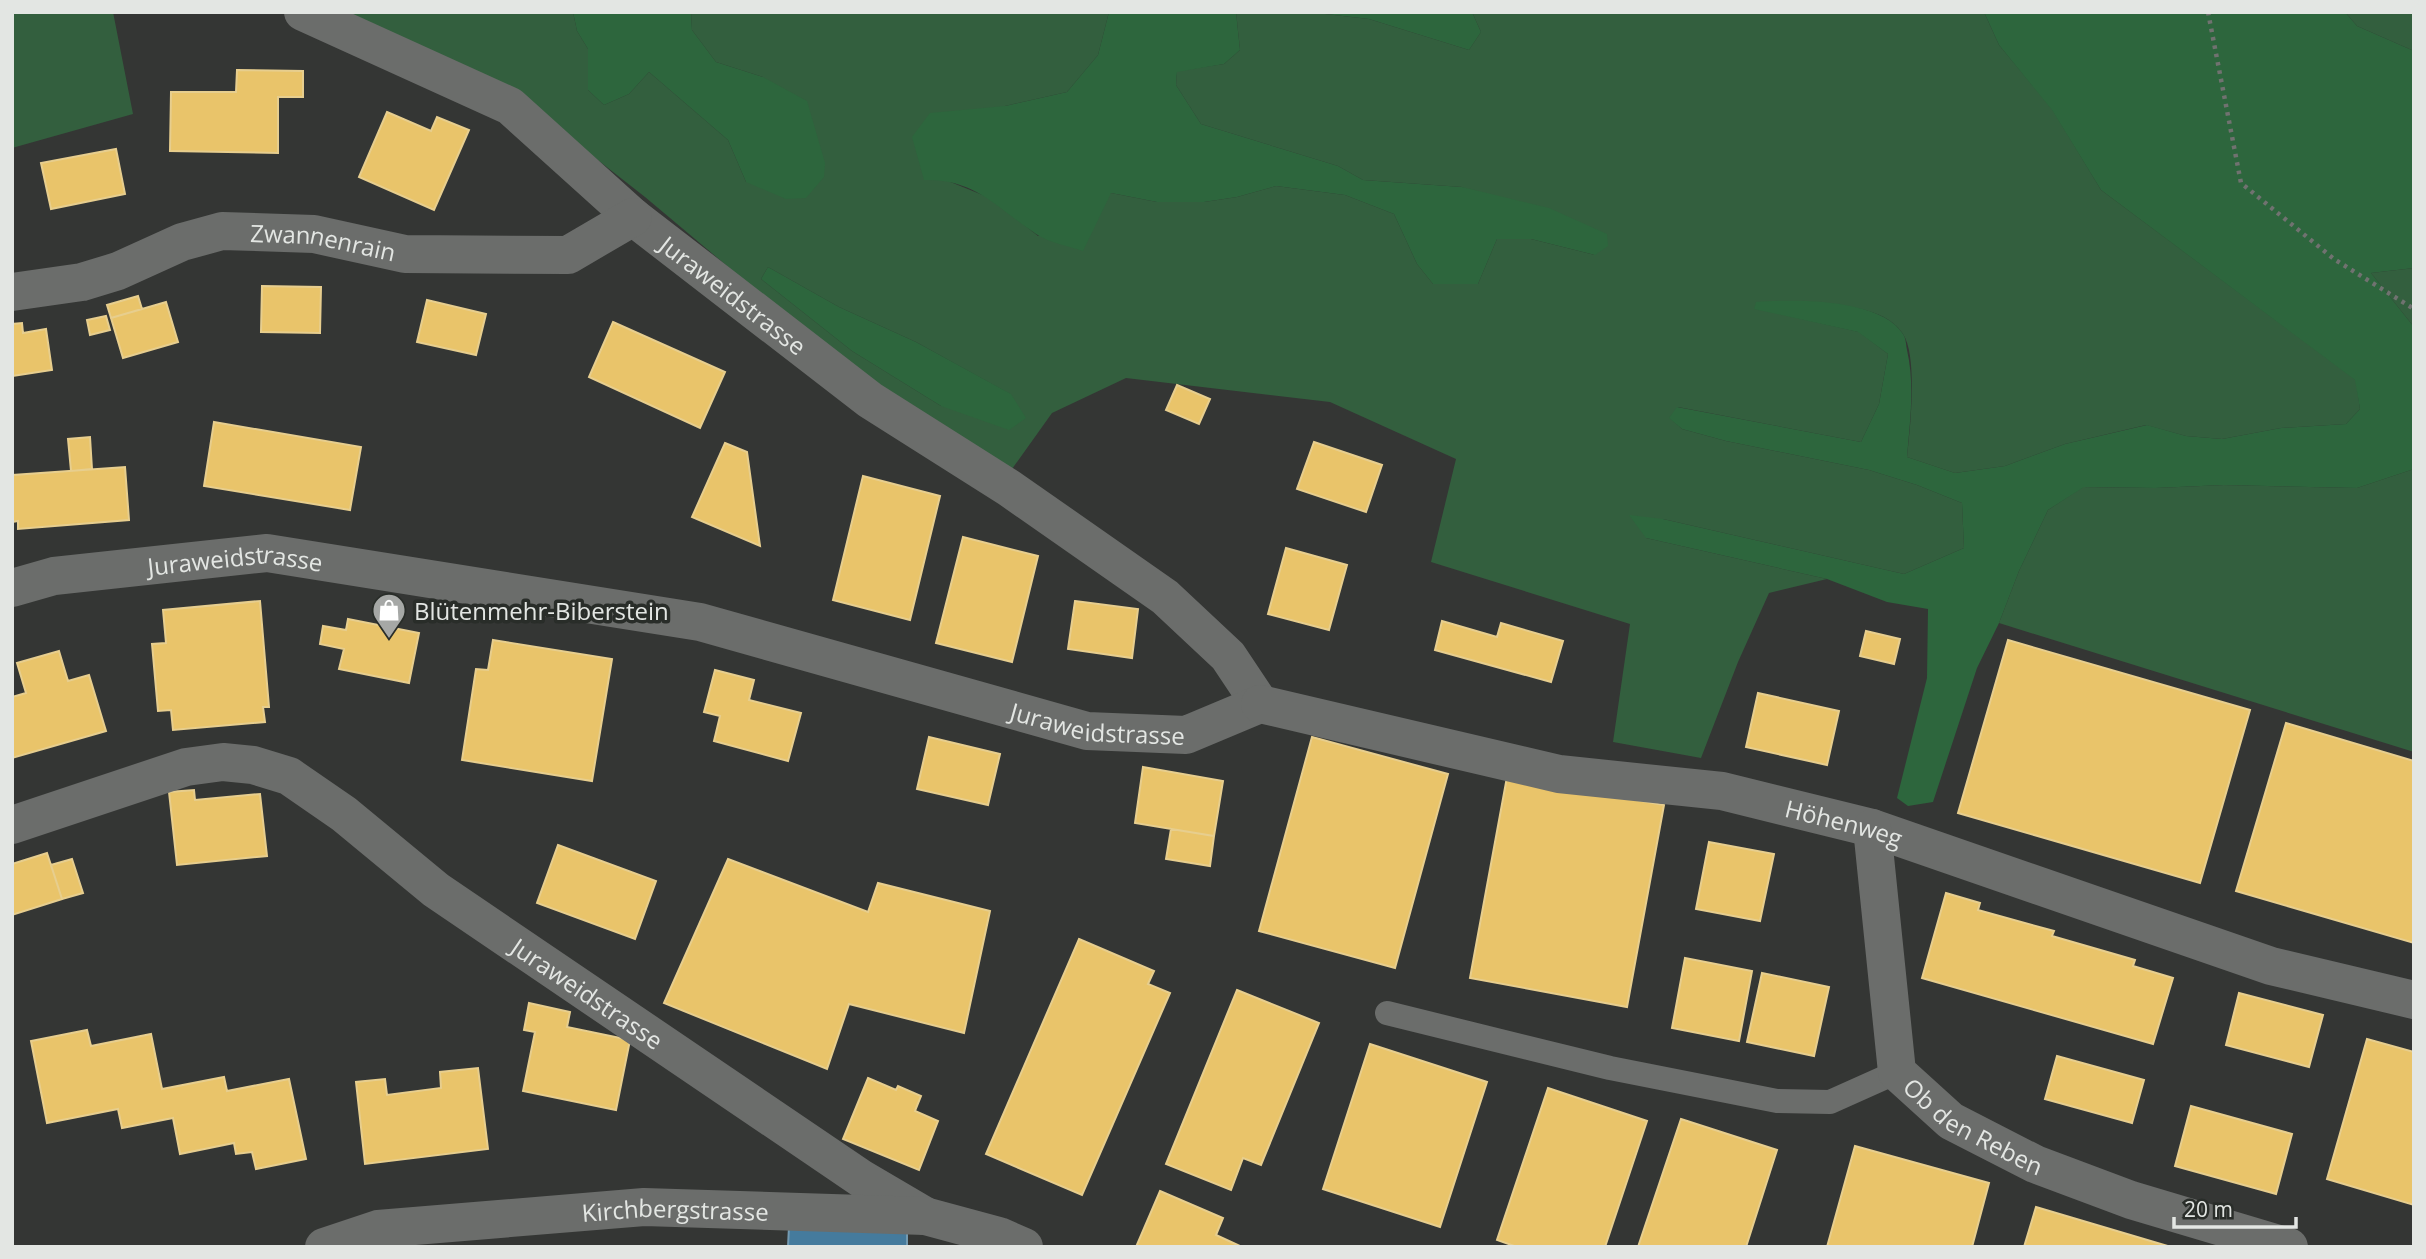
<svg xmlns="http://www.w3.org/2000/svg" width="2426" height="1259" font-family="'Open Sans',sans-serif">
  <rect width="100%" height="100%" fill="#343634"/>
  <!-- green -->
  <path fill="#335f3e" fill-rule="evenodd" d="M12,12H113L133,114L12,148Z
    M345,12H573L577,31L588,49V90L604,105L629,94L649,72L728,140L746,182L763,77L716,62L692,30L691,12H1109L1098,55L1067,92L1005,106L943,179L990,198L1038,236L1111,193L1157,202H1204L1237,197L1276,186L1345,195L1394,214L1417,264L1433,284H1478L1497,239H1531L1595,255L1462,187L1363,180L1338,166L1201,124L1176,85L1177,71L1224,64L1240,50L1236,12H1308L1369,19L1469,50L1481,32L1472,12H1984L1999,45L2052,109L2101,190L2356,380L2360,409L2346,424L2281,428L2222,439L2186,436L2146,425L2065,444L2005,466L1955,473L1907,457C1910,430 1918,356 1903,334C1877,294 1795,307 1754,308L1859,332L1888,354L1879,404L1861,442L1678,407L1670,418L1682,429L1726,441L1869,470L1917,485L1962,503L1964,548L1904,574L1663,519L1646,538L1827,579L1769,593L1738,662L1701,758L1613,742L1630,624L1431,562L1456,459L1330,402L1126,378L1052,413L1012,469L876,391L645,197L539,114ZM768,267L839,307L916,342L1010,394L941,406L852,351L761,279Z
    M2345,12H2414V51L2357,26Z
    M2414,268V327L2371,273Z
    M2414,469V752L1999,623L2019,571L2048,510L2083,487L2155,488L2224,485L2357,488Z"/>
  <!-- forest -->
  <path fill="#2d663d" d="M573,12H691L692,30L716,62L763,77L807,101L825,163L824,177L806,198L786,199L746,182L728,140L649,72L629,94L604,105L588,90V49L577,31Z
    M1109,12H1236L1240,50L1224,64L1177,72L1176,85L1201,124L1338,166L1363,180L1462,187L1549,208L1607,234L1608,246L1595,255L1531,239H1497L1478,284H1433L1417,264L1394,214L1345,195L1276,186L1237,197L1204,202H1157L1111,193L1083,251C1069,246 1049,243 1036,234C998,209 975,178 924,180L912,137L930,113L1005,106L1067,92L1098,55Z
    M1308,12H1472L1481,32L1469,50L1369,19Z
    M1984,12H2345L2357,26L2414,51V268L2371,273L2414,327V469L2357,488L2224,485L2155,488L2084,487L2048,510L2019,571L1999,623L1977,668L1933,802L1908,806L1897,798L1927,678L1928,609L1887,602L1827,579L1646,538L1629,515L1663,519L1904,574L1964,548L1962,503L1917,485L1869,470L1726,441L1682,429L1669,418L1677,407L1861,442L1879,404L1888,354L1858,332L1754,309L1756,302C1793,299 1881,298 1903,334C1906,338 1906,345 1907,350C1915,385 1910,421 1907,457L1955,473L2005,466L2065,444L2147,425L2186,436L2222,439L2281,428L2346,424L2360,409L2355,380L2101,190L2052,110L1999,45Z
    M768,267L839,307L916,342L1011,394L1026,418L1009,430L941,406L852,351L761,279Z"/>
  <!-- homes -->
  <path fill="#e9c46a" stroke="#e7ce8e" stroke-width="2" d="M237,70L303,71V97H278V153L170,151L171,92H236Z
    M387,112L431,131L437,117L469,130L434,210L359,177Z
    M116,149L125,194L51,209L41,163Z
    M262,286L321,287L320,333L261,332Z
    M138,296L142,309L111,318L107,305Z
    M427,300L486,314L476,355L417,342Z
    M166,302L178,342L123,358L111,318Z
    M106,316L110,330L90,335L87,320Z
    M613,322L725,372L700,428L589,377Z
    M22,323L23,333L46,329L52,370L12,376V324Z
    M1177,385L1210,399L1199,424L1166,410Z
    M214,422L361,447L350,510L204,486Z
    M90,437L92,469L71,471L68,439Z
    M1314,442L1382,465L1366,512L1297,489Z
    M725,443L747,452L760,546L692,517Z
    M125,467L129,520L18,529V521L12,522L13,475Z
    M863,476L940,496L910,620L833,600Z
    M963,537L1038,556L1012,662L936,643Z
    M1286,548L1347,565L1329,630L1268,614Z
    M260,601L269,707H263L265,722L173,730L171,710L158,711L152,644L166,643L163,610Z
    M1075,601L1138,609L1132,658L1068,649Z
    M348,619L419,633L409,683L339,669L344,649L320,644L323,626L346,630Z
    M1442,621L1497,637L1501,623L1563,641L1551,682L1435,650Z
    M1866,631L1900,639L1894,664L1860,656Z
    M493,640L612,659L592,781L462,760L476,669L488,670Z
    M2008,640L2250,710L2200,883L1958,813Z
    M59,651L68,681L89,675L106,731L12,758V697L26,693L17,663Z
    M715,670L754,680L749,700L801,713L788,761L714,741L720,716L704,712Z
    M1758,693L1839,711L1827,765L1746,747Z
    M2286,723L2414,761V943L2236,891Z
    M929,737L1000,754L988,805L917,789Z
    M1312,737L1448,774L1395,968L1259,931Z
    M1143,767L1223,781L1214,836L1135,823Z
    M1507,777L1664,805L1627,1007L1470,978Z
    M194,790L195,800L260,794L267,856L177,865L169,792Z
    M1171,829L1214,836L1210,866L1166,859Z
    M1709,842L1774,854L1760,921L1696,909Z
    M558,845L656,881L635,939L537,903Z
    M47,853L62,899L12,915V864Z
    M72,859L83,893L62,899L51,865Z
    M728,859L868,912L878,883L990,911L964,1033L849,1004L827,1069L664,1003Z
    M1946,893L1980,903L1978,910L2054,931L2052,936L2135,960L2133,966L2173,978L2153,1044L1922,978Z
    M1079,939L1154,971L1148,984L1170,993L1082,1195L986,1154Z
    M1685,958L1752,971L1739,1041L1672,1028Z
    M1762,973L1829,987L1814,1056L1747,1042Z
    M1237,990L1319,1023L1261,1165L1243,1158L1231,1190L1166,1164Z
    M2239,993L2323,1015L2309,1067L2226,1045Z
    M529,1003L570,1012L567,1027L630,1040L616,1110L523,1091L535,1032L524,1030Z
    M87,1030L91,1046L151,1034L162,1089L224,1077L227,1091L289,1079L306,1159L256,1169L252,1152L236,1154L234,1143L180,1154L173,1118L122,1128L118,1109L47,1123L31,1041Z
    M2367,1039L2414,1052V1205L2327,1179Z
    M1370,1044L1487,1082L1440,1227L1323,1189Z
    M2057,1056L2144,1080L2132,1123L2045,1099Z
    M478,1068L488,1149L365,1164L356,1082L385,1079L387,1095L441,1088L440,1072Z
    M868,1078L896,1090L898,1086L921,1096L915,1111L938,1121L919,1170L843,1139Z
    M1548,1088L1647,1121L1605,1247H1517L1497,1240Z
    M2191,1106L2292,1134L2276,1194L2175,1166Z
    M1681,1119L1777,1150L1746,1247H1638Z
    M1855,1146L1989,1183L1972,1247H1827Z
    M1160,1191L1223,1218L1216,1235L1242,1247H1136Z
    M2036,1207L2171,1247H2024Z"/>
  <!-- public -->
  <path fill="#457b9d" stroke="#749bb2" stroke-width="2" d="M789,1226L907,1231V1247H788Z"/>
  <g fill="none" stroke-linecap="round" stroke-linejoin="round">
    <!-- path -->
    <path stroke="#707270" stroke-width="4.5" stroke-dasharray="3.5 5" stroke-linecap="butt" d="M2208,12L2241,183L2334,259L2414,309"/>
    <!-- lane -->
    <path stroke="#6b6d6b" stroke-width="24" d="M1387,1013L1610,1068L1777,1101L1830,1102L1897,1072"/>
    <!-- street -->
    <g stroke="#6b6d6b" stroke-width="38">
      <path id="s1" d="M303,12L510,106L633,217L870,400L1009,488L1165,597L1228,656L1260,704"/>
      <path id="s2" d="M12,292L82,282L118,271L182,242L222,231L314,234L405,254L568,255L633,217"/>
      <path id="s3" d="M12,588L54,576L267,553L700,622L1087,731L1186,735L1260,704"/>
      <path id="s4" d="M1260,704L1559,774L1722,791L1872,828L2271,966L2414,1000"/>
      <path id="s5" d="M12,825L186,767L223,762L253,765L289,776L344,814L436,890L862,1179L925,1216"/>
      <path id="s6" d="M1872,828L1897,1072L1951,1121L2035,1164L2131,1200L2289,1247"/>
      <path id="s7" d="M324,1247L378,1229L644,1207L925,1216L999,1236L1024,1247"/>
    </g>
  </g>
  <!-- icons -->
  <defs>
    <symbol id="shop-pin" viewBox="-11 -11 22 30"><path d="M0 17L-7.5 6A9.5 9.5 0 1 1 7.5 6Z" fill="#a6a8a6" stroke="#292d29"/><path d="M-5-2.5h2.3a2.7 3.5 0 0 1 5.4 0H5L5.5 6h-11ZM-1.5-2.5h3a1.5 2.3 0 0 0-3 0Z" fill="#fff"/></symbol>
  </defs>
  <g fill-rule="evenodd">
    <use href="#shop-pin" x="370" y="591" width="38" height="52"/>
  </g>
  <g text-anchor="middle" dominant-baseline="central" stroke-width="7" stroke-linejoin="round" paint-order="stroke">
    <!-- street labels -->
    <g font-size="24" fill="#e3e6e3" stroke="#292d29">
      <text stroke="none"><textPath href="#s2" startOffset="322">Zwannenrain</textPath></text>
      <text stroke="none"><textPath href="#s1" startOffset="520">Juraweidstrasse</textPath></text>
      <text stroke="none"><textPath href="#s3" startOffset="226">Juraweidstrasse</textPath></text>
      <text stroke="none"><textPath href="#s3" startOffset="1108">Juraweidstrasse</textPath></text>
      <text stroke="none"><textPath href="#s4" startOffset="597">Höhenweg</textPath></text>
      <text stroke="none"><textPath href="#s5" startOffset="658">Juraweidstrasse</textPath></text>
      <text stroke="none"><textPath href="#s6" startOffset="340">Ob den Reben</textPath></text>
      <text stroke="none"><textPath href="#s7" startOffset="355">Kirchbergstrasse</textPath></text>
    </g>
    <!-- poi labels -->
    <g font-size="24" fill="#e3e6e3" stroke="#292d29" text-anchor="start">
      <text x="414" y="610">Blütenmehr-Biberstein</text>
    </g>
  </g>
  <!-- border -->
  <rect width="2426" height="1259" fill="none" stroke="#e3e6e3" stroke-width="28"/>
  <!-- scale -->
  <path d="M2174 1217v10h122v-10" fill="none" stroke="#e3e6e3" stroke-width="3.5"/>
  <text x="2184" y="1217" font-size="21" fill="#e3e6e3" stroke="#292d29" stroke-width="5" paint-order="stroke">20 m</text>
</svg>
